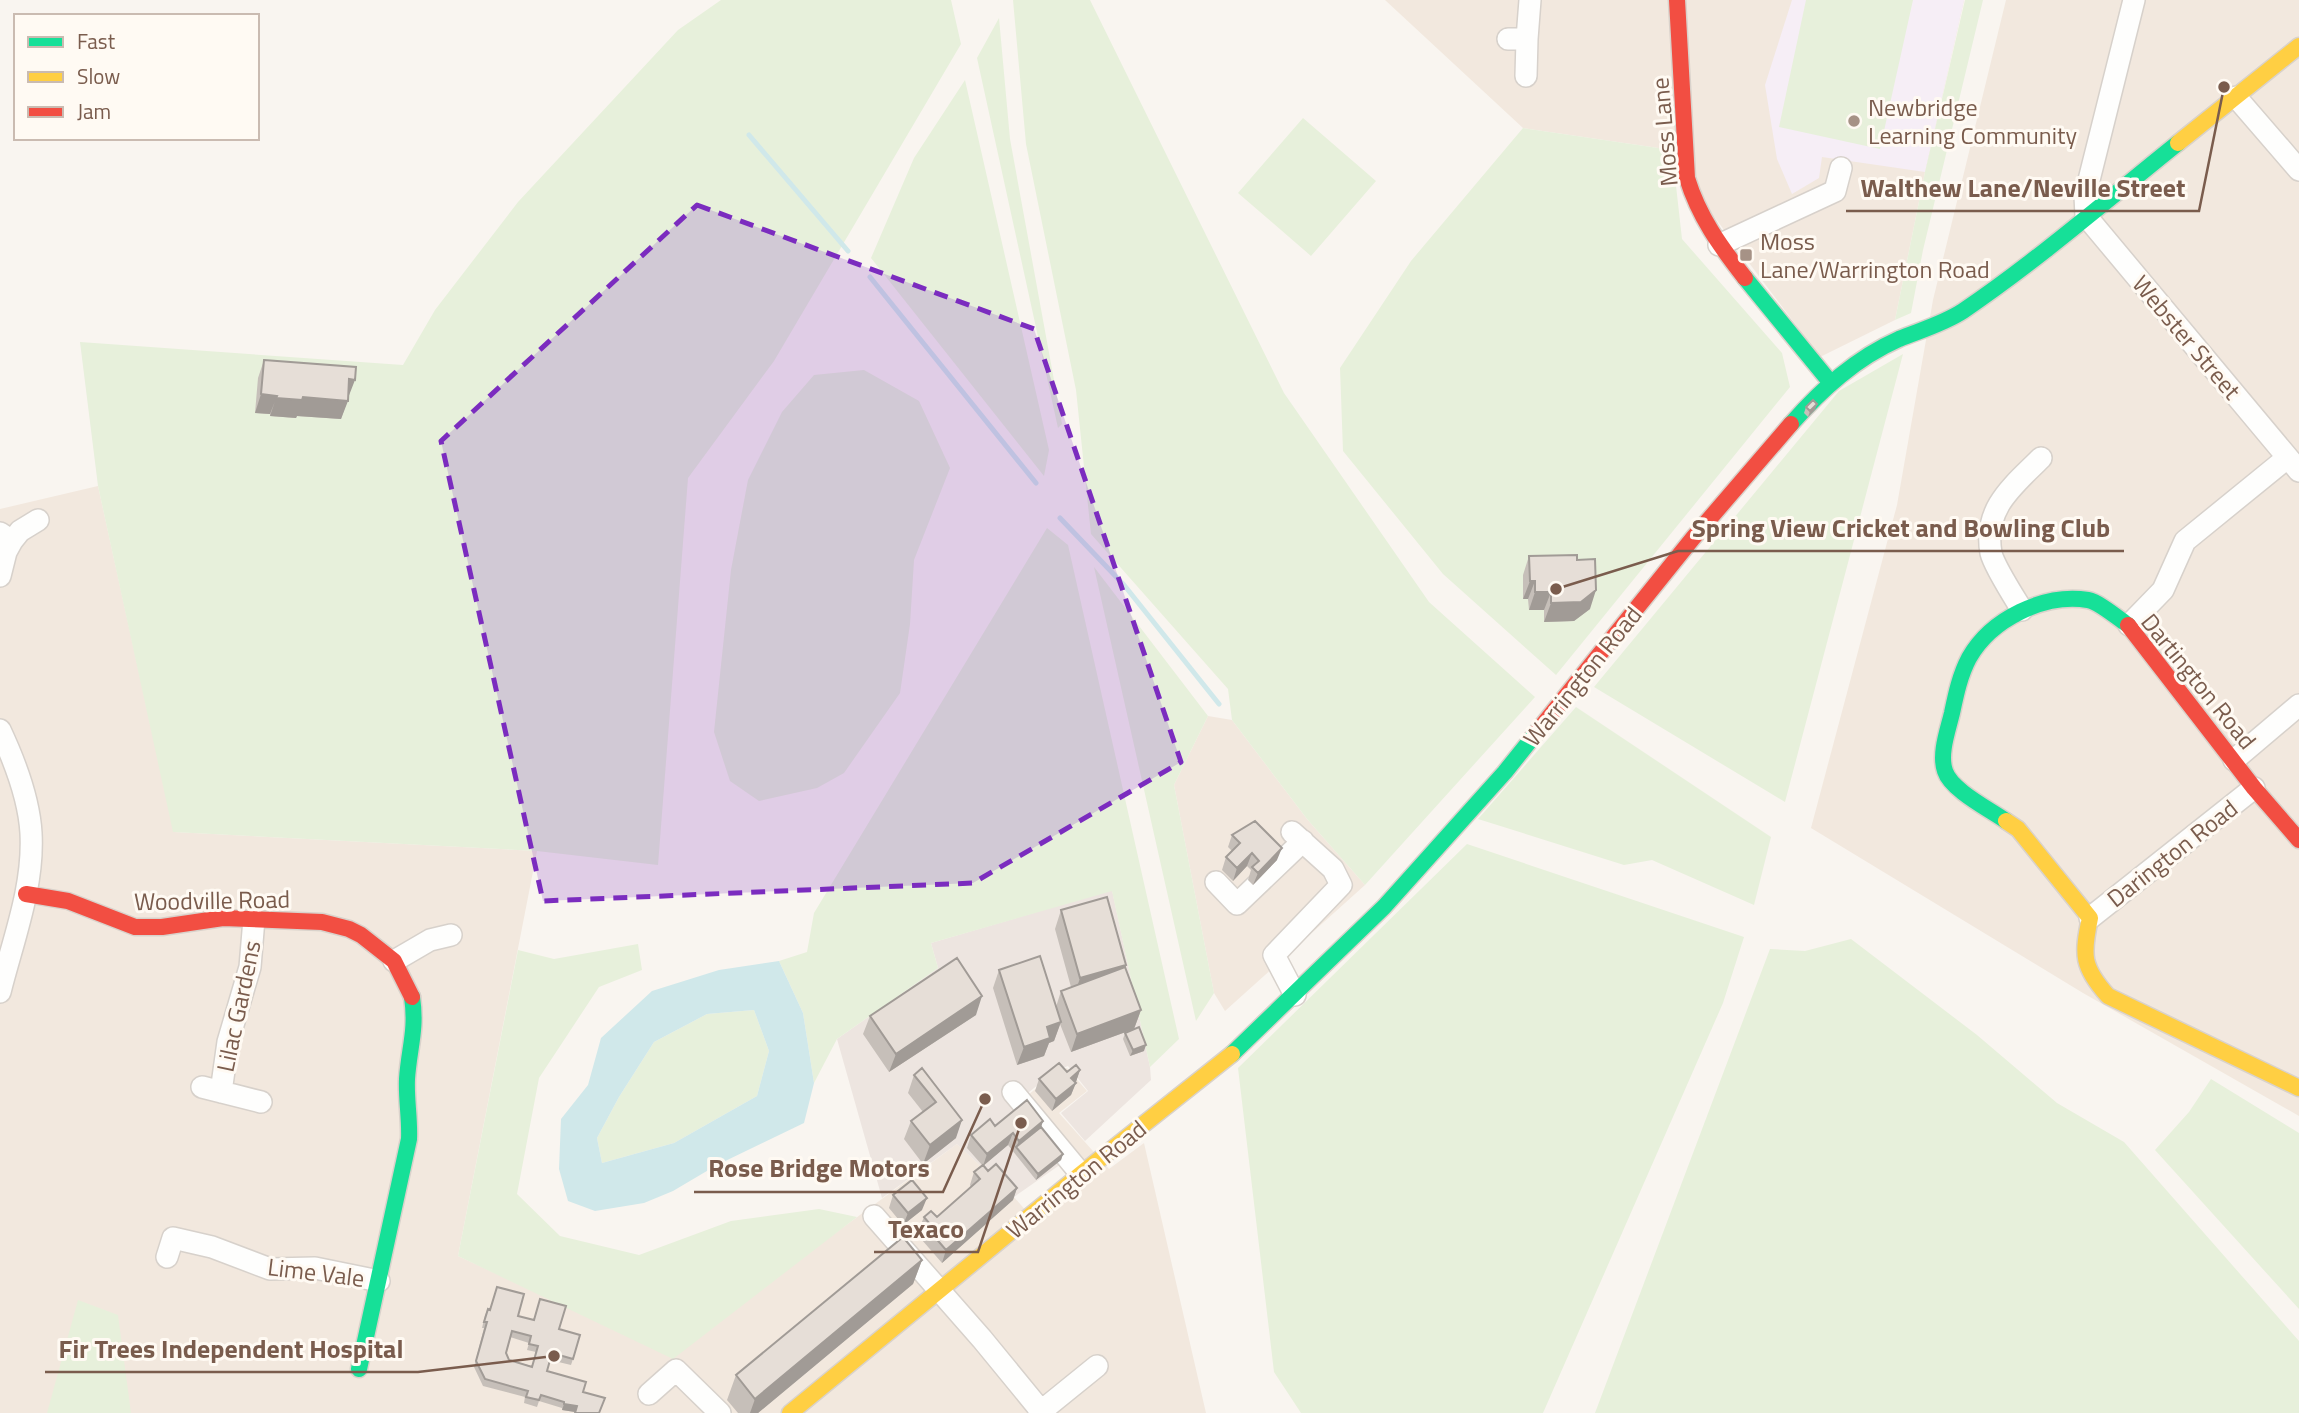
<svg xmlns="http://www.w3.org/2000/svg" width="2299" height="1413" font-family="'Titillium Web',sans-serif">
  <rect width="100%" height="100%" fill="#f9f5f0"/>
  <!-- residential -->
  <path fill="#f2e8de" d="M1385,0H1964L1925,172L1895,320L1820,357L1703,202L1672,150L1523,128Z
    M2006,0H2299V1116L2083,993L1811,828L1897,505L1933,300Z
    M98,486L174,832L537,851L458,1256L670,1354L957,1144L1014,1197L1033,1219L1085,1184L1022,1100L1056,1072L1067,1068L1087,1091L1059,1113L1109,1169L1144,1143L1206,1413H0V509Z
    M1208,716L1232,720L1307,819L1365,885L1225,1011L1214,993L1174,785Z"/>
  <!-- industrial -->
  <path fill="#ede5e0" d="M1112,890L1150,1067L1151,1080L1085,1141L1061,1113L1088,1091L1068,1066L1055,1071L1018,1101L1064,1162L1014,1197L957,1144L882,1198L837,1039L938,968L931,943Z"/>
  <!-- education -->
  <path fill="#f6eef6" d="M1792,0H1964L1925,172L1822,157L1819,178L1792,194L1777,159L1765,85Z"/>
  <!-- green -->
  <path fill="#e7f0db" d="M721,0H951L961,44L774,361L688,478L658,865L537,851L173,832L98,486L80,342L403,365L435,310L518,202L678,30Z
    M1013,0H1090L1284,393L1429,602L1535,697L1365,885L1307,819L1232,720L1228,689L1091,534L1076,390L1026,144Z
    M1806,0H1913L1880,149L1779,127Z
    M1965,0H1983L1923,250L1911,313L1895,320L1925,172Z
    M999,18L1010,139L1062,424L1058,428L977,58Z
    M965,80L1049,450L1044,476L871,258L914,158Z
    M1303,118L1376,181L1311,256L1238,193Z
    M1523,128L1672,150L1682,239L1782,353L1790,387L1556,675L1443,574L1343,451L1340,368L1411,261Z
    M1903,354L1785,802L1594,687L1839,391Z
    M864,370L919,401L950,468L914,560L910,624L900,693L844,773L817,788L759,801L730,781L714,732L731,570L748,480L782,412L814,375Z
    M1047,528L1068,545L1179,1039L1150,1067L1112,891L931,943L938,968L837,1039L814,1083L803,1013L779,961L807,952L814,913Z
    M1094,567L1208,716L1174,785L1214,993L1196,1021Z
    M1576,707L1771,837L1754,905L1652,860L1624,865L1478,819Z
    M1467,844L1744,937L1723,1003L1543,1413H1301L1274,1372L1238,1068Z
    M1851,939L1977,1035L2057,1103L2124,1142L2299,1341V1413H1595L1770,949L1805,951Z
    M638,944L642,970L599,987L539,1078L517,1194L560,1236L639,1255L731,1221L819,1209L857,1217L673,1359L458,1256L518,950L554,959Z
    M754,1010L769,1051L757,1096L674,1143L602,1163L597,1138L619,1097L654,1042L707,1014Z
    M2211,1079L2299,1133V1309L2155,1150L2189,1112Z
    M78,1300L118,1315L131,1413H47Z"/>
  <!-- water -->
  <path fill="#d0e8ea" fill-rule="evenodd" d="M779,961L803,1013L814,1083L804,1123L717,1165L673,1191L644,1203L595,1211L568,1201L559,1169L561,1119L588,1085L601,1038L652,991L719,970ZM754,1010L769,1051L757,1096L674,1143L602,1163L597,1138L619,1097L654,1042L707,1014Z"/>
  <g fill="none" stroke-linecap="round" stroke-linejoin="round">
    <!-- stream -->
    <path stroke="#d0e8ea" stroke-width="5" d="M749,135L848,251
      M870,277L1036,483
      M1060,518L1124,585L1219,704"/>
    <defs>
      <path id="street" d="M2134,0L2085,196L2086,216L2299,471
        M1508,39H1527L1526,76
        M1527,39L1530,0
        M2236,97L2299,170
        M1719,245L1835,191L1841,168
        M0,533L12,541L20,531L38,520
        M0,576L6,552L12,541
        M2022,610C2014,597 1994,566 1991,553C1983,508 2013,486 2041,458
        M2129,625L2163,590L2185,541L2287,458
        M0,730C15,762 29,798 31,833C34,887 13,940 0,992
        M2234,760L2299,705
        M1292,832L1333,869L1341,885L1274,955L1295,995
        M1216,882L1237,904L1303,841
        M2090,918L2254,788
        M394,961L430,940L451,935
        M202,1087L261,1102
        M221,1092L228,1042L250,967L254,919
        M1013,1092L1081,1174
        M874,1216L982,1339L1041,1411
        M167,1257L173,1238L212,1247L270,1269L315,1268L379,1281
        M649,1394L676,1370L720,1413
        M1039,1413L1097,1366"/>
      <path id="fast" d="M1745,278L1830,382
        M1791,424C1822,389 1856,358 1899,339C1921,330 1943,324 1963,311C2038,260 2107,200 2178,143
        M2006,821C1989,809 1951,790 1945,771C1939,754 1948,730 1952,713C1956,694 1960,675 1969,658C1991,619 2044,593 2088,600C2099,602 2118,618 2128,625
        M1232,1054L1384,907L1505,772L1537,732
        M359,1369L409,1139C410,1119 406,1099 407,1079C409,1048 417,1030 412,997"/>
      <path id="slow" d="M2178,143L2299,46
        M2006,821L2018,829L2090,918C2082,955 2082,967 2108,996L2299,1088
        M790,1413L1081,1174L1232,1054"/>
      <path id="jam" d="M1677,0L1687,178C1699,217 1720,246 1745,278
        M2128,625L2254,788L2299,840
        M1537,732L1693,538L1791,424
        M26,894L68,901L135,927H162L223,918L322,922L349,929L361,935L394,961L412,997"/>
    </defs>
    <!-- street casing -->
    <use href="#street" stroke="#d7d1cb" stroke-width="24"/>
    <!-- fast casing -->
    <use href="#fast" stroke="#d9d2cb" stroke-width="19"/>
    <!-- slow casing -->
    <use href="#slow" stroke="#d9d2cb" stroke-width="19"/>
    <!-- jam casing -->
    <use href="#jam" stroke="#d9d2cb" stroke-width="19"/>
    <!-- street -->
    <use href="#street" stroke="#fefefd" stroke-width="21"/>
    <!-- fast -->
    <use href="#fast" stroke="#16e098" stroke-width="16"/>
    <!-- slow -->
    <use href="#slow" stroke="#ffcf43" stroke-width="16"/>
    <!-- jam -->
    <use href="#jam" stroke="#f24e42" stroke-width="16"/>
  </g>
  <!-- wall -->
  <path fill="#c6bfb9" fill-rule="evenodd" d="M264,360L348,398L341,419L297,416L296,418L270,416V414L255,413L258,378Z
    M1806,407L1815,410L1808,417L1804,413Z
    M1529,556L1577,560L1590,609L1574,621L1544,622V610H1529L1528,599H1523V575Z
    M1232,835L1277,860L1253,885L1248,880L1251,870L1247,866L1233,881L1222,870L1226,857L1232,851L1228,847Z
    M1061,910L1125,967L1141,1010L1134,1029L1071,1052L1060,1024L1054,1041L1049,1043L1044,1056L1017,1065L993,988L999,970L1056,1007L1061,991L1071,987L1055,929Z
    M976,1015L889,1072L863,1034L870,1016Z
    M1125,1033L1144,1051L1130,1056L1123,1039Z
    M922,1068L956,1138L923,1164L904,1139L911,1121L923,1112L908,1093L914,1075Z
    M1080,1070L1071,1095L1052,1111L1035,1091L1039,1079Z
    M1043,1121L1041,1127L1063,1154L1061,1160L1036,1180L1008,1145L983,1166L988,1171L1017,1188L1013,1200L942,1263L922,1240L924,1234L919,1229L924,1217H937L971,1187L970,1185L974,1172L982,1165L967,1148L971,1135L995,1126Z
    M893,1195L922,1210L903,1225L889,1208Z
    M922,1260L913,1284L758,1413H738L727,1400L736,1375Z
    M497,1287L518,1316L559,1329L573,1359L571,1365L550,1360L547,1371L575,1412L562,1410V1408L539,1401L537,1407L524,1403L525,1397L483,1386L474,1367L484,1328H482L485,1315L488,1309H490ZM510,1337L529,1343L527,1350L536,1352L532,1366L509,1360L506,1353Z"/>
  <!-- shaded-wall -->
  <path fill="#a19b96" d="M349,379L355,380L348,398Z
    M261,394L277,396L270,414L255,413Z
    M303,397L348,401L341,419L297,416L296,418L270,416L276,398Z
    M1817,404L1815,410L1808,417L1810,411Z
    M1530,581H1535L1528,599H1523Z
    M1596,590L1590,609L1574,621L1544,622L1551,603Z
    M1535,592H1551L1544,610H1529Z
    M1282,848L1277,860L1253,885L1258,873Z
    M1252,853L1247,866L1233,881L1237,868Z
    M1126,965L1120,983L1074,996L1080,978Z
    M982,996L976,1015L889,1072L896,1054Z
    M1141,1010L1134,1029L1071,1052L1077,1034Z
    M1061,1022L1054,1041L1049,1043L1044,1056L1017,1065L1024,1047L1047,1027Z
    M1146,1045L1144,1051L1130,1056L1133,1050Z
    M1080,1070L1076,1082L1071,1078Z
    M1076,1083L1071,1095L1052,1111L1056,1099Z
    M962,1120L956,1138L923,1164L930,1145Z
    M1043,1121L1039,1133L1016,1147L1019,1141Z
    M1013,1133L1008,1145L983,1166L987,1154Z
    M1063,1154L1061,1160L1036,1180L1038,1174Z
    M1017,1188L1013,1200L942,1263L946,1250Z
    M927,1198L922,1210L903,1225L908,1213Z
    M922,1260L913,1284L758,1413H750L755,1399Z
    M564,1404L577,1406L575,1412L562,1410Z"/>
  <!-- building -->
  <path fill="#e6ded7" stroke="#a19b96" stroke-width="2" fill-rule="evenodd" d="M264,360L356,367L355,380L349,379L348,401L303,397L302,400L276,398L277,396L261,394Z
    M1813,400L1817,404L1810,411L1806,407Z
    M1577,555V560L1595,559L1596,590L1581,602L1551,603V592H1535V581H1530L1529,556Z
    M1255,821L1282,848L1258,873L1252,867L1259,861L1252,853L1237,868L1226,857L1240,843L1232,835Z
    M1107,897L1126,965L1080,978L1061,910Z
    M1040,956L1061,1022L1047,1027L1050,1038L1024,1047L999,970Z
    M957,958L982,996L896,1054L870,1016Z
    M1125,967L1141,1010L1077,1034L1061,991Z
    M1139,1027L1146,1045L1133,1050L1125,1033Z
    M1059,1063L1067,1072L1076,1065L1080,1070L1071,1078L1076,1083L1056,1099L1039,1079Z
    M922,1068L962,1120L930,1145L911,1121L936,1102L914,1075Z
    M1027,1100L1043,1121L1019,1141L1013,1133L987,1154L971,1135L990,1119L995,1126Z
    M1041,1127L1063,1154L1038,1174L1016,1147Z
    M996,1164L1017,1188L946,1250L926,1227L930,1224L924,1217L931,1211L937,1217L980,1179L974,1172L983,1165L988,1171Z
    M912,1180L927,1198L908,1213L893,1195Z
    M903,1237L922,1260L755,1399L736,1375Z
    M497,1287L524,1294L518,1316L534,1320L540,1299L566,1306L559,1329L580,1335L573,1359L552,1353L547,1371L586,1382L583,1392L605,1398L599,1413H575L577,1406L564,1404V1402L541,1395L539,1400L526,1397L528,1391L485,1379L476,1361L487,1322H484L488,1309L490,1310ZM512,1331L531,1336L529,1344L538,1346L532,1367L509,1360L506,1353Z"/>
  <!-- marked area -->
  <path fill="#7b2cbf" fill-opacity="0.2" stroke="#7b2cbf" stroke-width="5" stroke-dasharray="14 9" stroke-linejoin="round" d="M697,205L1034,329L1181,762L973,883L543,901L441,441Z"/>
  <!-- markers -->
  <g fill="#a69286" stroke="#fffaf3" stroke-width="2.5">
    <circle cx="1854" cy="121" r="7"/>
    <rect x="1739" y="248" width="14" height="14" rx="3.5"/>
  </g>
  <g text-anchor="middle" dominant-baseline="central" stroke-width="6" stroke-linejoin="round" paint-order="stroke">
    <!-- poi labels -->
    <g font-size="24" fill="#7a5c4d" stroke="#fffaf3" text-anchor="start">
      <text x="1868" y="107">Newbridge<tspan x="1868" dy="28">Learning Community</tspan></text>
      <text x="1760" y="241">Moss<tspan x="1760" dy="28">Lane/Warrington Road</tspan></text>
    </g>
    <!-- street labels -->
    <g font-size="24" fill="#7a5c4d" stroke="#fffaf3">
      <text transform="translate(1664 132) rotate(-95)">Moss Lane</text>
      <text transform="translate(2187 337) rotate(50)">Webster Street</text>
      <text transform="translate(1582 676) rotate(-51)">Warrington Road</text>
      <text transform="translate(2199 681) rotate(51)">Dartington Road</text>
      <text transform="translate(2172 853) rotate(-38)">Darington Road</text>
      <text transform="translate(212 900) rotate(-1)">Woodville Road</text>
      <text transform="translate(238 1006) rotate(-78)">Lilac Gardens</text>
      <text transform="translate(1076 1179) rotate(-39)">Warrington Road</text>
      <text transform="translate(316 1272) rotate(7)">Lime Vale</text>
    </g>
  </g>
  <!-- callouts -->
  <path fill="none" stroke="#7a5c4d" stroke-width="2.5" d="M2224 87L2199 211H1846M1556 589L1678 551H2124M985 1099L943 1192H694M1021 1123L978 1252H874M554 1356L418 1372H45"/>
  <g fill="#7a5c4d" stroke="#fffaf3" stroke-width="2.5">
    <circle cx="2224" cy="87" r="7"/>
    <circle cx="1556" cy="589" r="7"/>
    <circle cx="985" cy="1099" r="7"/>
    <circle cx="1021" cy="1123" r="7"/>
    <circle cx="554" cy="1356" r="7"/>
  </g>
  <g font-size="26" text-anchor="middle" font-weight="bold" fill="#7a5c4d" stroke="#fffaf3" stroke-width="6" stroke-linejoin="round" paint-order="stroke">
    <text x="2023" y="197">Walthew Lane/Neville Street</text>
    <text x="1901" y="537">Spring View Cricket and Bowling Club</text>
    <text x="819" y="1177">Rose Bridge Motors</text>
    <text x="926" y="1238">Texaco</text>
    <text x="231" y="1358">Fir Trees Independent Hospital</text>
  </g>
  <!-- legend -->
  <rect x="14" y="14" width="245" height="126" fill="#fffaf3" stroke="#cabbb1" stroke-width="2"/>
  <rect x="28" y="37" width="35" height="10" fill="#16e098" stroke="#cabbb1" stroke-width="2"/>
  <text x="77" y="49" font-size="21" fill="#7a5c4d">Fast</text>
  <rect x="28" y="72" width="35" height="10" fill="#ffcf43" stroke="#cabbb1" stroke-width="2"/>
  <text x="77" y="84" font-size="21" fill="#7a5c4d">Slow</text>
  <rect x="28" y="107" width="35" height="10" fill="#f24e42" stroke="#cabbb1" stroke-width="2"/>
  <text x="77" y="119" font-size="21" fill="#7a5c4d">Jam</text>
</svg>
